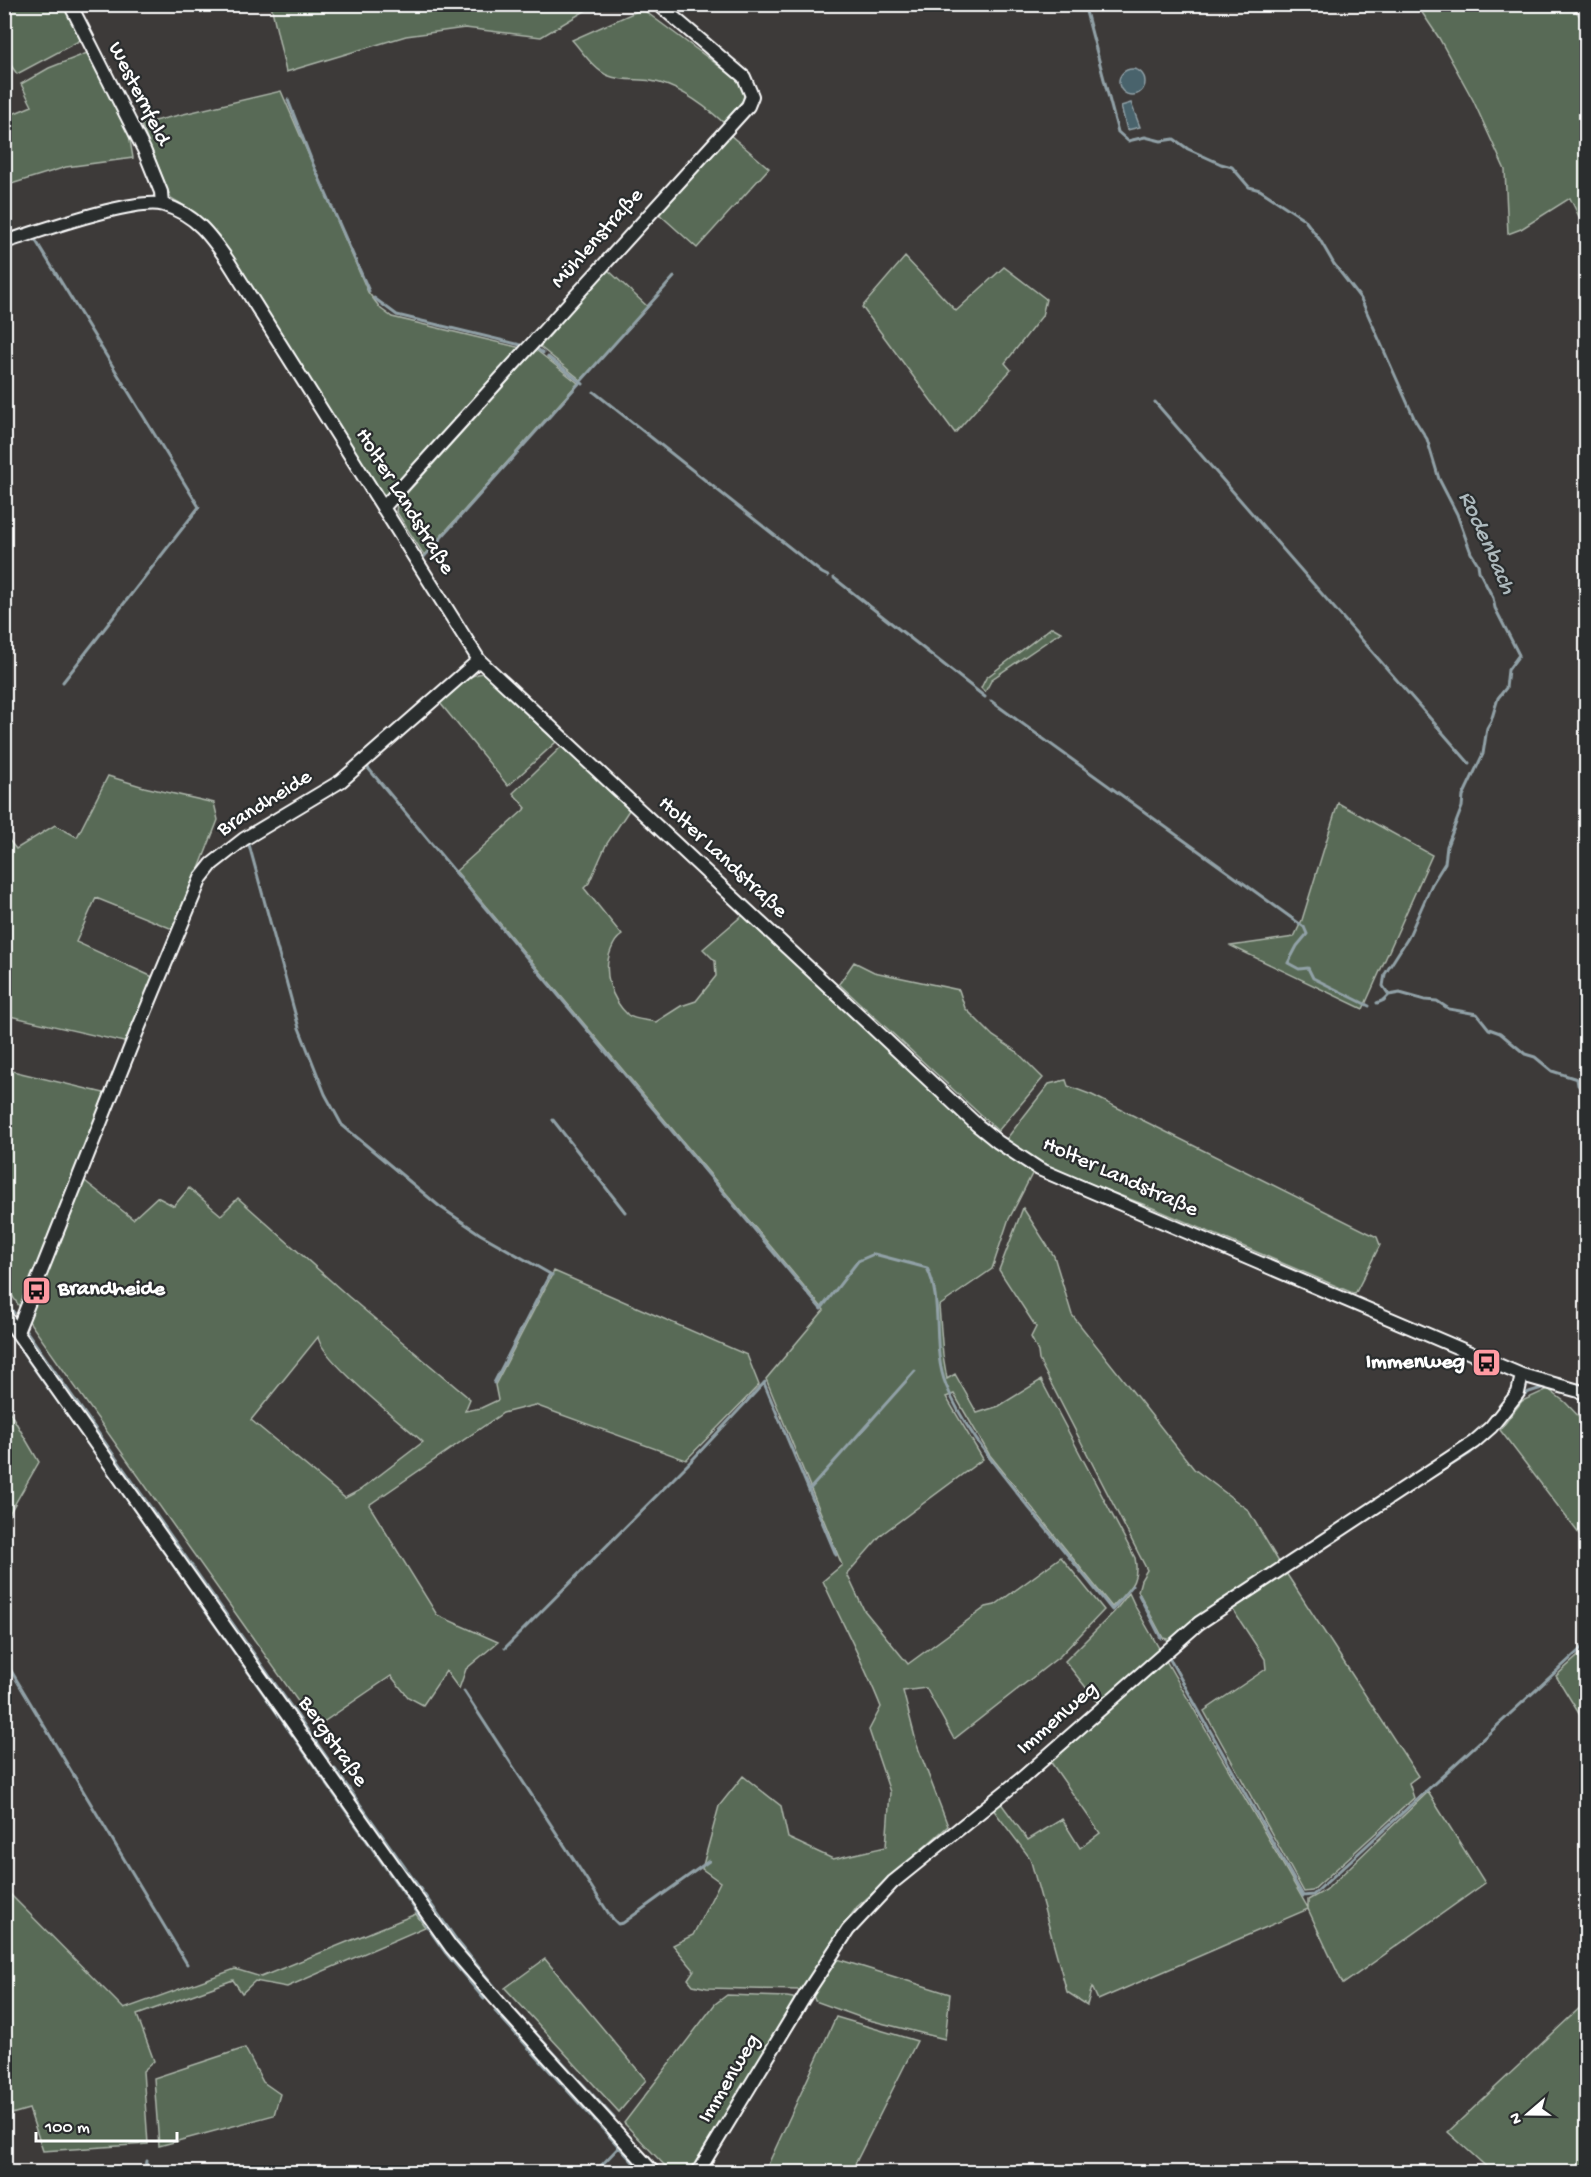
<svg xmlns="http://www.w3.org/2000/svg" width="1591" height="2177" font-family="'Gochi Hand',sans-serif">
  <rect width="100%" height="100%" fill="#3d3a39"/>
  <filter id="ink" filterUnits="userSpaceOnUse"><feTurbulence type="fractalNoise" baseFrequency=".0167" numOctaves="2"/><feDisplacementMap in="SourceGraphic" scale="12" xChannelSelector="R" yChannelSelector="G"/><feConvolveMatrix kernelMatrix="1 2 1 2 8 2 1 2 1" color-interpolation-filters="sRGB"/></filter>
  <g filter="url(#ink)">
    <!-- green -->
    <path fill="#586b56" stroke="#acb5aa" stroke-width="1.5" fill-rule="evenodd" d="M5,5H67L82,36L79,41L17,74L5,57Z
      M271,5V4L595,5L541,37L465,28L406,36L286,72Z
      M1417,5H1571L1586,24V231L1570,198L1521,229L1508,234L1505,170L1473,100L1439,38Z
      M642,9L738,80L745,90L743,100L724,123C705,106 677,85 651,81C638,79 622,81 609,76C595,71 582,51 572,40Z
      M87,53L91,55L127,122L133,158L66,167L5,186V117L32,106L21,84L49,68Z
      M281,91L368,292L381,309L392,317L521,348L390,494L385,495L380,491L219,236L195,212L171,198L141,124Z
      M730,135L769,168L697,248L658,213Z
      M905,257L956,311L1004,267L1046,299L1042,316L1005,363L1011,370L955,433L862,307Z
      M607,269L648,307L581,380L540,347Z
      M536,350L578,383L424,555L396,511L397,504Z
      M1052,627L1061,632L992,679L985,692L981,688L986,678Z
      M483,673L556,742L508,786L440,703C453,691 465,675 483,673Z
      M564,746L631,807L606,845L589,883L584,888L622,935C616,939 614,943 611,950C602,972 611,999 628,1015C634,1020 647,1020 656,1022L681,1006L696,1001L716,976L715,961L703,949L744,914L985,1139L1033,1172L1008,1221L992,1269L939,1306L943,1355L947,1379L955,1374L977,1413L999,1406L1041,1380L1135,1558C1140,1583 1128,1589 1112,1607L989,1454L954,1394L946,1397L983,1459L882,1534L847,1574L864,1610L908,1664L986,1607L995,1605L1061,1557L1104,1610L1060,1656L954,1739L926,1688L903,1691L917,1745L948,1826L857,1907L839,1931L809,1984L800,1990L707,1988L693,1985L688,1979L694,1970L673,1945L693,1935L720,1882L702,1869L719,1806L743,1776L781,1806L788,1838L833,1859L886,1847L890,1792L869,1730L881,1707C864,1664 842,1623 823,1581L842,1565L766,1379L824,1310L456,871L526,808L513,793L560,748Z
      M108,776L144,787L214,803L218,820L175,930L96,898L76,942L155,978L128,1043L5,1015L4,834L16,849L55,825L77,837Z
      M1338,803L1432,855L1363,1009L1231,946L1294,937L1302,920Z
      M854,962L874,972L959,990L965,1008L993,1036L1016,1051L1043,1078L998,1131L839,984Z
      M4,1069L108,1094L21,1309L5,1285Z
      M1066,1080L1068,1086L1092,1095L1377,1237L1380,1245L1355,1294L1153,1208L1041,1165L1004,1142L1049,1084Z
      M81,1178L133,1219L157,1197L174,1206L189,1188L221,1215L238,1198L349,1297L470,1399L465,1411L481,1408L498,1400L495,1385L554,1271L747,1355L759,1385L686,1460L535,1405L503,1413L369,1505L437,1615L498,1642L466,1669L459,1689L446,1671L423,1705L408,1697L391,1676L316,1727L28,1320ZM318,1337C321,1359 403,1424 423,1442L360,1490L345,1498L251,1420Z
      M1023,1208L1054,1256L1072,1315L1194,1469L1248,1510L1279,1562L1197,1618L1171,1640L1163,1638L1138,1591L1141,1580L1147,1570L1039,1360L1038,1352L1031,1337L1036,1327L999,1270Z
      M1548,1389L1565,1402L1586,1424V1543L1500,1430L1522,1401Z
      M5,1404L39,1462L5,1521Z
      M1286,1573L1418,1776L1409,1783L1414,1798L1312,1891L1304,1892L1204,1711L1266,1669L1265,1659L1231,1607Z
      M1129,1593L1136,1608L1160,1650L1099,1704L1065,1661L1114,1612Z
      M1586,1649V1725L1556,1676Z
      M1165,1659L1308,1908V1900L1326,1890L1428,1792L1485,1883L1343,1984L1308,1909L1098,2000L1092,1987L1087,2005L1067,1992L1030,1858L992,1808L1000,1802L1028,1840L1062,1819L1080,1848L1100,1833L1050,1761Z
      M4,1888L124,2009L235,1969L261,1977L416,1914L425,1927L287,1987L255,1981L242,1993L233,1980L137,2015L154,2061L143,2071L148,2144L43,2151L29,2109L8,2115L5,2106Z
      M834,1958L950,1994L945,2039L865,2019L815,2001L813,1995Z
      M545,1959L646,2080L619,2112L505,1988Z
      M727,1995L787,1997L793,1998L796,2004L690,2172H671L624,2123L715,2004Z
      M1586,2002V2172H1492L1448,2132Z
      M836,2017L917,2041L851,2172H773L766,2169Z
      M245,2048L263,2082L280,2094L274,2115L159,2146L154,2078Z"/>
    <!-- water -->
    <path fill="#48636c" stroke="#91a1a7" stroke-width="1.5" d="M1119 82a13 13 0 1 1 26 0a13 13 0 1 1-26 0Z
      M1131,103L1140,127L1127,130L1121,106Z"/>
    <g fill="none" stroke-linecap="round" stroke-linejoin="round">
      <!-- stream -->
      <path stroke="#91a1a7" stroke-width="3" d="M1084,4L1118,132L1128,141L1145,137L1161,141L1174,139L1188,149L1221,164L1232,167L1249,187L1260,190L1304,219L1320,240L1334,264L1361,299L1415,420L1427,439L1439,479L1457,514L1471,553L1478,564L1479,571L1493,598L1495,608L1519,655L1508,670L1506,688L1498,698L1491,721L1487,728L1483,754L1463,796L1462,807L1447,846L1445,863L1432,884L1408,938L1385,974L1383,986L1389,995
        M288,100L313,164L369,291
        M36,241L199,507L63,682
        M374,298L397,315L525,346
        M537,349L543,353
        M548,357L583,384
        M594,392L822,573L828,576
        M1155,402L1469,763
        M423,558L674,277
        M834,578L985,697
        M991,701L1304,927L1307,934L1297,946L1288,963L1299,969L1308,968L1313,978L1369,1006
        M368,768L821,1309L858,1261L874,1254L927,1268C944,1301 931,1348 946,1385C964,1429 996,1466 1025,1503C1054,1538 1083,1574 1112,1610L1132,1586
        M248,841L299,1028L325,1094L342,1125L439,1206L480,1234L552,1275
        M1389,995L1400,993L1425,1000L1437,1001L1449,1009L1477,1014L1489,1029L1500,1033L1525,1054L1535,1057L1552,1071L1577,1079L1578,1085L1586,1093
        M1377,1003L1384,1000L1389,995
        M553,1120L625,1212
        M4,1300L14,1313
        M4,1326L10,1334
        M25,1329L328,1759
        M18,1346L80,1433
        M494,1383L550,1274
        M764,1383L836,1555
        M1522,1397L1529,1392L1545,1387
        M85,1440L445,1952L484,1999
        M1437,1474L1469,1454L1491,1435
        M809,1490L915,1371
        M1139,1595L1161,1638
        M505,1648L694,1458L765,1382
        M1168,1656L1303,1896L1313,1895L1586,1644
        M4,1659L187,1964
        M464,1691L611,1917L618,1924L623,1923L709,1861
        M335,1769L458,1942L499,1992
        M507,2002L614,2118
        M495,2011L642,2172
        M145,2172L147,2161
        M595,2172L619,2147"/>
      <defs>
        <path id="minor" d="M70,4L144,150L161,192L162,204
          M4,242C36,233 136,196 164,205C196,215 210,235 228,261L479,660L977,1125L998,1142L1039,1169L1522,1375L1586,1393
          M383,508L748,106L752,96L744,77L658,4
          M4,1314L451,1947L508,2013L653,2172
          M17,1332L131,1046L201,878L212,864L244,839L341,781L479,660
          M698,2172L806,1994L848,1930L893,1882L1021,1779L1199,1623L1474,1442L1491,1427L1518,1393L1522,1375"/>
      </defs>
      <!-- minor casing -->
      <use href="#minor" stroke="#fff" stroke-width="16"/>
      <!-- minor -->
      <use href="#minor" stroke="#2a2d2e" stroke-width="12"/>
    </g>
  </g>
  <!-- icons -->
  <defs>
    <symbol id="bus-square" viewBox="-11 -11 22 22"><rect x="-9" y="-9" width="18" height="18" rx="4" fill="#ff9aa2" stroke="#2a2d2e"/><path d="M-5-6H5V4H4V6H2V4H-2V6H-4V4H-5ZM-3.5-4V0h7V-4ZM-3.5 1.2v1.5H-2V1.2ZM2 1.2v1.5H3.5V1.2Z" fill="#111"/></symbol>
  </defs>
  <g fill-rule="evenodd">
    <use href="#bus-square" x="20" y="1274" width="33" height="33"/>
    <use href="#bus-square" x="1470" y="1346" width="33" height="33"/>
  </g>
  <g text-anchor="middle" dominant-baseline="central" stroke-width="4.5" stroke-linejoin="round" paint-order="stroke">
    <!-- street labels -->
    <g font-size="22" fill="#fff" stroke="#2a2d2e">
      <text transform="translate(138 94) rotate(63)">Westernfeld</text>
      <text transform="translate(598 239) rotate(-48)">Mühlenstraße</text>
      <text transform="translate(404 502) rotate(58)">Holter Landstraße</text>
      <text transform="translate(265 804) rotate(-32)">Brandheide</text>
      <text transform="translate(722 858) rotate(43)">Holter Landstraße</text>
      <text transform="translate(1120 1178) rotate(24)">Holter Landstraße</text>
      <text transform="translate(1058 1719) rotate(-41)">Immenweg</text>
      <text transform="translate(332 1742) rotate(55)">Bergstraße</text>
      <text transform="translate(730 2079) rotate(-59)">Immenweg</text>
    </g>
    <!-- poi labels -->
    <g font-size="22" font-weight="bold" fill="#fff" stroke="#2a2d2e" text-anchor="start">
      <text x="58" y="1290">Brandheide</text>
      <text x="1465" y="1363" text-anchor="end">Immenweg</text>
    </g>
    <!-- water labels -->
    <g font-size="24" font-style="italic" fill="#adb9bd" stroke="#2a2d2e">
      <text transform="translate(1486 543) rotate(66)">Rodenbach</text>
    </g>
  </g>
  <!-- margin -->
  <rect width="1591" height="2177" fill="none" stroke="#2a2d2e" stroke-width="24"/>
  <rect x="12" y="12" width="1567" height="2153" fill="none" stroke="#fff" stroke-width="2" filter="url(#ink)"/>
  <!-- north arrow -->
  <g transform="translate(1528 2114) rotate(250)" stroke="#2a2d2e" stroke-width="4.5" paint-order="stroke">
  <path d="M0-4.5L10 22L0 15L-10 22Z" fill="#ffffff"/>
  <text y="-9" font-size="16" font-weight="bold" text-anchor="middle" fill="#ffffff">N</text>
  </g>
  <!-- scale -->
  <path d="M36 2132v9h141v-9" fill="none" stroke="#ffffff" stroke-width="3"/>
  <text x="45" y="2132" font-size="18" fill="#ffffff" stroke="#2a2d2e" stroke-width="4.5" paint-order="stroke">100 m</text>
</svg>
